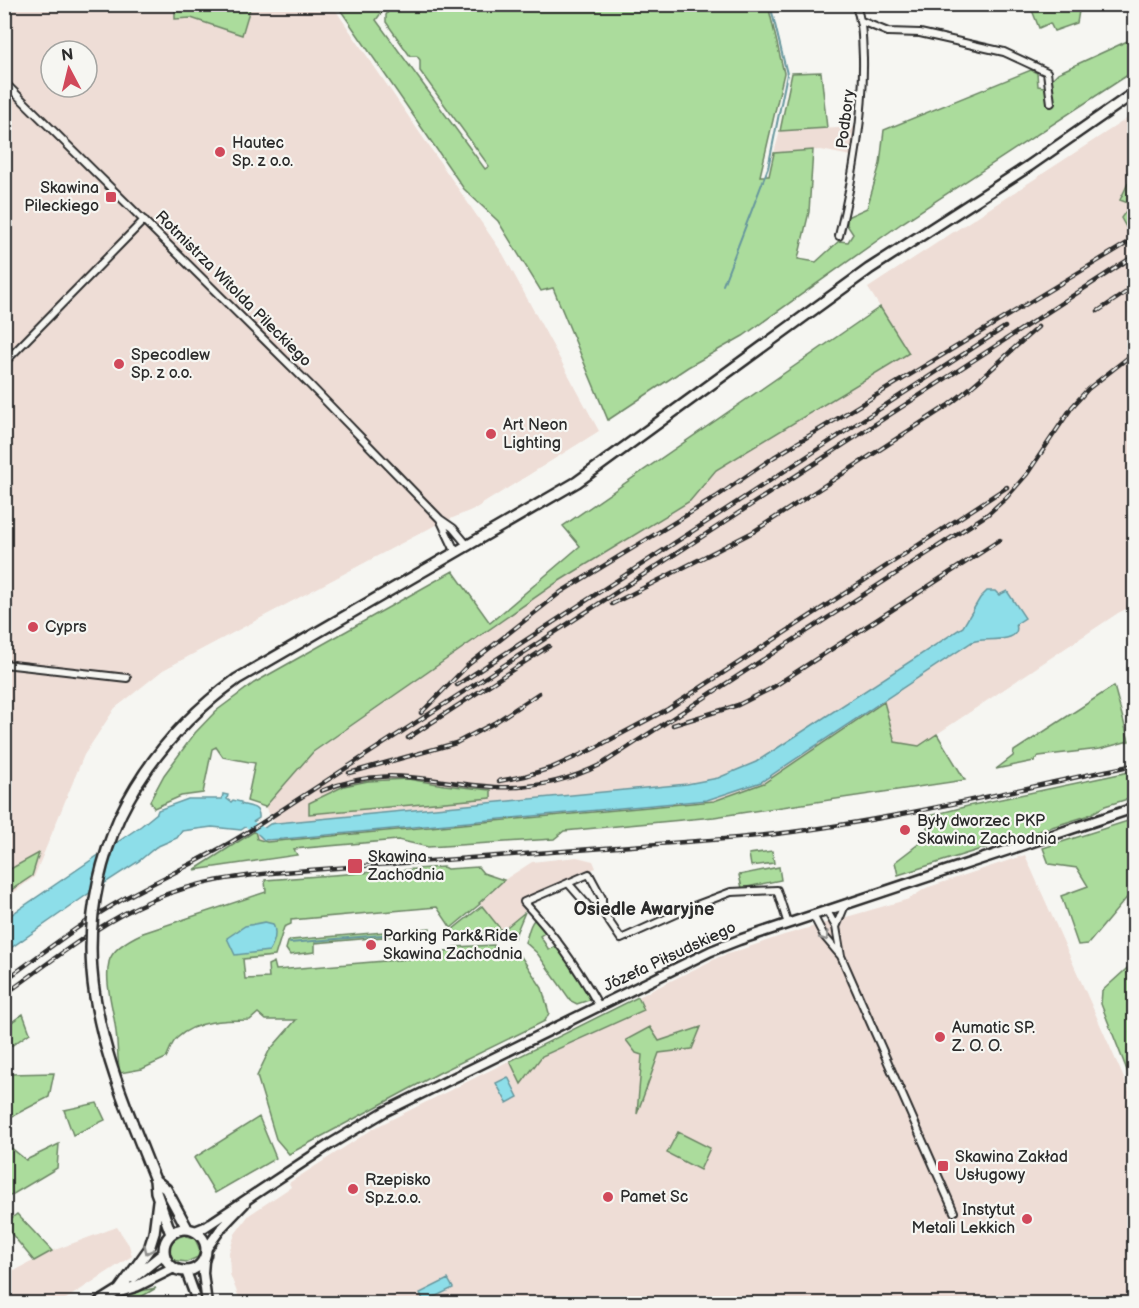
<svg xmlns="http://www.w3.org/2000/svg" width="1139" height="1308" font-family="'Balsamiq Sans',sans-serif">
  <rect width="100%" height="100%" fill="#f6f6f2"/>
  <filter id="ink" filterUnits="userSpaceOnUse"><feTurbulence type="fractalNoise" baseFrequency=".0167" numOctaves="2"/><feDisplacementMap in="SourceGraphic" scale="12" xChannelSelector="R" yChannelSelector="G"/><feConvolveMatrix kernelMatrix="1 2 1 2 8 2 1 2 1" color-interpolation-filters="sRGB"/></filter>
  <g filter="url(#ink)">
    <!-- built -->
    <path fill="#eeddd6" fill-rule="evenodd" d="M13,4L332,5L503,254L599,431L476,508L432,527L163,670L123,702L115,708L84,755L34,877L5,899L4,7ZM51,51H87V87H51Z
      M1134,114V605L1118,613L919,746L895,742L884,702L764,783L714,801L267,842L257,839L255,831L274,821L265,807L313,753L556,583L690,501L716,470L909,353L868,288Z
      M857,127L851,156L821,150L774,153L780,131Z
      M1025,855L1134,1101V1303H241L230,1274L229,1252L235,1234L249,1215L291,1187L289,1183L376,1127L719,957L784,935L909,899L926,888Z
      M577,857L593,861L596,868L519,903L525,911L502,932L479,903L495,886L532,862Z
      M117,1227L129,1245L132,1256L60,1303H5L4,1267L16,1270L52,1251Z"/>
    <!-- green -->
    <path fill="#abdc9c" stroke="#6b8464" stroke-width="1.5" d="M189,5V4L251,5L242,35L191,18L175,19V8Z
      M337,5H387L376,20L485,169L489,166L420,71V60L417,56H410L386,22V15L392,5H768L784,73L760,176H769L774,153L813,150L809,212L798,259L816,262L839,241L848,242L853,234L847,225V217L867,208L880,164L884,130L1031,70L1037,73L1038,86L1044,87L1058,73L1134,38V71L902,223L743,336L688,367L608,420L553,288L541,291L498,221L464,189Z
      M1030,5L1031,4L1100,5L1079,11L1077,23L1054,31L1050,23L1039,28Z
      M821,72L827,128L780,131L792,73Z
      M1134,171V220L1126,227L1121,218L1131,204L1120,200Z
      M880,307L909,353L716,470L690,501L556,583L313,752L265,807L247,801L255,763L223,757L216,747L212,749L203,793L181,796L154,808L150,801L164,775L195,733L216,711L254,683L453,571L490,623L580,546L563,526Z
      M1114,686L1129,741L1100,749L1039,756L1034,761L996,769L1013,756L1014,751Z
      M884,702L895,742L919,746L937,734L965,780L714,817L564,831L554,839L428,847L398,840L294,849L297,855L194,870L255,831L257,839L267,842L714,801L764,783Z
      M1134,771V783L1131,798L1105,806L1087,816L898,875L895,862L925,839L929,816L968,806Z
      M408,779L444,785L491,790V798L309,814V803L344,786L368,781Z
      M1134,819V892L1129,895L1088,944L1078,945L1061,896L1088,886L1077,868L1049,864L1043,848Z
      M772,851L774,863L751,866L749,854Z
      M39,853L32,876L5,894V872Z
      M443,867L447,869L478,867L483,873L504,880L479,903L480,904L451,928L437,907L291,920V924L284,927L275,956L243,959L245,979L269,978L268,965L274,962L276,970L445,956V951L454,950V947L494,945V949L514,952L522,958L542,988L549,1013L545,1021L439,1073L289,1154L276,1139L257,1076L269,1051L296,1020H266L258,1013L250,1020C226,1020 196,1020 177,1038C172,1042 169,1052 166,1058L142,1069L120,1073C117,1059 118,1046 116,1032C114,1010 104,984 109,962C112,948 132,938 143,933L266,892L265,880Z
      M779,867L781,880L742,888L739,875Z
      M482,906L502,931L525,912L514,938L489,935L457,937L452,930Z
      M534,920L539,921L546,932L540,936L549,950L556,945L592,999L577,1004L571,1001L537,953L525,942C529,934 528,927 534,920Z
      M430,928L429,933L315,943V952L290,955L286,949L288,942L291,940Z
      M1134,962V1088L1101,1004L1102,991Z
      M638,997L644,1010L542,1056L521,1084L510,1061Z
      M23,1014L30,1033L5,1050V1027Z
      M650,1027L659,1041L701,1027L692,1049L659,1053L637,1114L642,1055L636,1053L626,1040Z
      M5,1071L10,1074L54,1073L49,1097L5,1120Z
      M97,1103L105,1120L73,1135L64,1110Z
      M259,1117L276,1158L215,1193L194,1158Z
      M5,1124L9,1146L26,1160L59,1144L57,1168L5,1199Z
      M678,1132L710,1148L700,1170L667,1153Z
      M17,1214L52,1251L34,1261L5,1226V1223Z
      M184,1235L195,1239L200,1250L198,1257L187,1262L170,1260C164,1247 172,1239 184,1235Z
      M156,1288L131,1303H112L135,1292Z"/>
    <!-- water -->
    <path fill="#8ddee9" stroke="#66969d" stroke-width="1.5" d="M987,591H995L999,595L1007,591L1025,618L1016,624C1023,645 984,637 972,642L761,782L707,800L284,839L264,840L258,834L259,832L270,824L277,823L687,784L718,778L756,762L963,627L980,598Z
      M223,794L228,795L227,799L231,802L233,800L241,802V804C250,807 260,806 259,818L241,830L212,827L182,831L177,838L156,847L139,861L91,892L5,952V919L141,826L157,813L158,810L188,799H222Z
      M265,922L273,924C277,933 275,942 269,951L235,955L227,938L245,926Z
      M508,1077L518,1097L507,1103L496,1083Z
      M448,1279L453,1288L424,1302L420,1293Z"/>
    <g fill="none" stroke-linecap="round" stroke-linejoin="round">
      <!-- stream -->
      <path stroke="#66969d" stroke-width="2" d="M723,285L768,168L787,74L770,4
        M290,943L428,931"/>
      <!-- canal -->
      <path stroke="#8ddee9" stroke-width="8" d="M243,821L269,835"/>
      <defs>
        <path id="minor" d="M861,21L888,32L920,33L1004,52L1047,72L1051,103
          M4,82L310,385L440,519L456,553
          M839,236C853,178 864,118 863,58C862,38 863,23 855,4
          M4,363L144,220
          M440,519L453,528L468,546
          M4,664L127,678
          M568,883L589,907L602,911
          M827,911L836,927
          M813,915L824,936L841,956L954,1212
          M841,956L836,927L845,905
          M599,1006C578,968 553,933 524,902L589,874L602,898V911L621,939L694,906L731,892L777,890L788,924"/>
        <path id="secondary" d="M195,1231L205,1227L332,1143L384,1112L711,951L739,940L1134,808
          M207,1248L222,1227L245,1203
          M204,1261L203,1273L207,1304
          M186,1271L198,1304"/>
        <path id="primary" d="M120,816C147,760 187,715 237,679L577,482L869,269L1029,166L1134,93
          M132,1122L155,1180L156,1192L171,1234
          M155,1180L166,1189L187,1228
          M164 1250a21 21 0 1 1 42 0a21 21 0 1 1-42 0Z
          M133,1278L164,1253
          M118,1292L149,1249L154,1233L158,1201
          M118,1292L137,1286L173,1268
          M97,1304L121,1289"/>
      </defs>
      <!-- minor casing -->
      <use href="#minor" stroke="#2b2b2b" stroke-width="10"/>
      <!-- secondary casing -->
      <use href="#secondary" stroke="#2b2b2b" stroke-width="13"/>
      <!-- primary casing -->
      <use href="#primary" stroke="#2b2b2b" stroke-width="14"/>
      <!-- minor -->
      <use href="#minor" stroke="#f6f6f2" stroke-width="6"/>
      <!-- secondary -->
      <use href="#secondary" stroke="#f6f6f2" stroke-width="8"/>
      <!-- primary -->
      <use href="#primary" stroke="#f6f6f2" stroke-width="9"/>
      <defs>
        <path id="rail" d="M1098,311L1134,287
          M612,604L753,532L947,406C981,382 1006,354 1038,327
          M457,685L1005,327
          M421,713L468,665L561,592L716,497L774,457L1134,239
          M673,725L738,705L770,689L1000,540
          M408,738L549,646
          M349,773L456,743L494,723L539,693
          M499,781L525,776L551,768L591,750L668,709L1007,487
          M321,791C389,763 428,783 495,787C533,789 568,781 602,764L988,514L1006,498L1027,474L1072,407L1088,389L1134,353
          M4,981C44,952 82,922 125,898C165,876 207,858 246,833L1134,256
          M4,995C52,961 98,923 152,900C194,882 238,876 283,872L738,838C872,826 1003,792 1134,765"/>
      </defs>
      <!-- rail casing -->
      <use href="#rail" stroke="#2b2b2b" stroke-width="4.5"/>
      <!-- rail -->
      <use href="#rail" stroke="#f6f6f2" stroke-width="2" stroke-dasharray="7" stroke-linecap="butt"/>
      <defs>
        <path id="primary-bridge" d="M120,816C72,925 89,1016 132,1122"/>
      </defs>
      <!-- primary-bridge casing -->
      <use href="#primary-bridge" stroke="#2b2b2b" stroke-width="14" stroke-linecap="butt"/>
      <!-- primary-bridge -->
      <use href="#primary-bridge" stroke="#f6f6f2" stroke-width="9"/>
    </g>
    <!-- one-way arrows -->
    <defs><path id="oneway-chevron" d="M-2-3.5L2.5 0L-2 3.5" fill="none" stroke-width="1.6" stroke-linecap="round" stroke-linejoin="round" transform="scale(1.5)"/></defs>
    <g stroke="#90908e">
      <use href="#oneway-chevron" transform="translate(825 937) rotate(54)"/>
      <use href="#oneway-chevron" transform="translate(148 1250) rotate(116)"/>
    </g>
  </g>
  <!-- markers -->
  <g fill="#d1495b" stroke="#f6f6f2" stroke-width="2">
    <circle cx="220" cy="152" r="6"/>
    <rect x="105" y="191" width="12" height="12" rx="3"/>
    <circle cx="119" cy="364" r="6"/>
    <circle cx="491" cy="434" r="6"/>
    <circle cx="33" cy="627" r="6"/>
    <circle cx="905" cy="830" r="6"/>
    <rect x="347" y="858" width="16" height="16" rx="3"/>
    <circle cx="371" cy="945" r="6"/>
    <circle cx="940" cy="1037" r="6"/>
    <rect x="937" y="1160" width="12" height="12" rx="3"/>
    <circle cx="353" cy="1189" r="6"/>
    <circle cx="608" cy="1197" r="6"/>
    <circle cx="1027" cy="1219" r="6"/>
  </g>
  <g text-anchor="middle" dominant-baseline="central" stroke-width="4.5" stroke-linejoin="round" paint-order="stroke">
    <!-- street labels -->
    <g font-size="16" fill="#2b2b2b" stroke="#f6f6f2">
      <text transform="translate(846 119) rotate(-83)">Podbory</text>
      <text transform="translate(233 289) rotate(45)">Rotmistrza Witolda Pileckiego</text>
      <text transform="translate(670 957) rotate(-25)">Józefa Piłsudskiego</text>
    </g>
    <!-- poi labels -->
    <g font-size="16" fill="#2b2b2b" stroke="#f6f6f2" text-anchor="start">
      <text x="232" y="143">Hautec<tspan x="232" dy="18">Sp. z o.o.</tspan></text>
      <text x="99" y="188" text-anchor="end">Skawina<tspan x="99" dy="18">Pileckiego</tspan></text>
      <text x="131" y="355">Specodlew<tspan x="131" dy="18">Sp. z o.o.</tspan></text>
      <text x="503" y="425">Art Neon<tspan x="503" dy="18">Lighting</tspan></text>
      <text x="45" y="627">Cyprs</text>
      <text x="917" y="821">Były dworzec PKP<tspan x="917" dy="18">Skawina Zachodnia</tspan></text>
      <text x="368" y="857">Skawina<tspan x="368" dy="18">Zachodnia</tspan></text>
      <text x="383" y="936">Parking Park&amp;Ride<tspan x="383" dy="18">Skawina Zachodnia</tspan></text>
      <text x="952" y="1028">Aumatic SP.<tspan x="952" dy="18">Z. O. O.</tspan></text>
      <text x="955" y="1157">Skawina Zakład<tspan x="955" dy="18">Usługowy</tspan></text>
      <text x="365" y="1180">Rzepisko<tspan x="365" dy="18">Sp.z.o.o.</tspan></text>
      <text x="620" y="1197">Pamet Sc</text>
      <text x="1015" y="1210" text-anchor="end">Instytut<tspan x="1015" dy="18">Metali Lekkich</tspan></text>
    </g>
    <!-- neighbourhood labels -->
    <g font-size="18" font-weight="bold" fill="#2b2b2b" stroke="#f6f6f2">
      <text x="644" y="909">Osiedle Awaryjne</text>
    </g>
  </g>
  <!-- margin -->
  <rect width="1139" height="1308" fill="none" stroke="#f6f6f2" stroke-width="24"/>
  <rect x="12" y="12" width="1115" height="1284" fill="none" stroke="#2b2b2b" stroke-width="2" filter="url(#ink)"/>
  <!-- north arrow -->
  <g transform="translate(69 69) rotate(353)"><circle r="28" fill="#f6f6f2" stroke="#a5a5a2" stroke-width="1.5"/>
  <path d="M0-4.5L10 22L0 15L-10 22Z" fill="#d1495b"/>
  <text y="-9" font-size="16" font-weight="bold" text-anchor="middle" fill="#2b2b2b">N</text>
  </g>
</svg>
